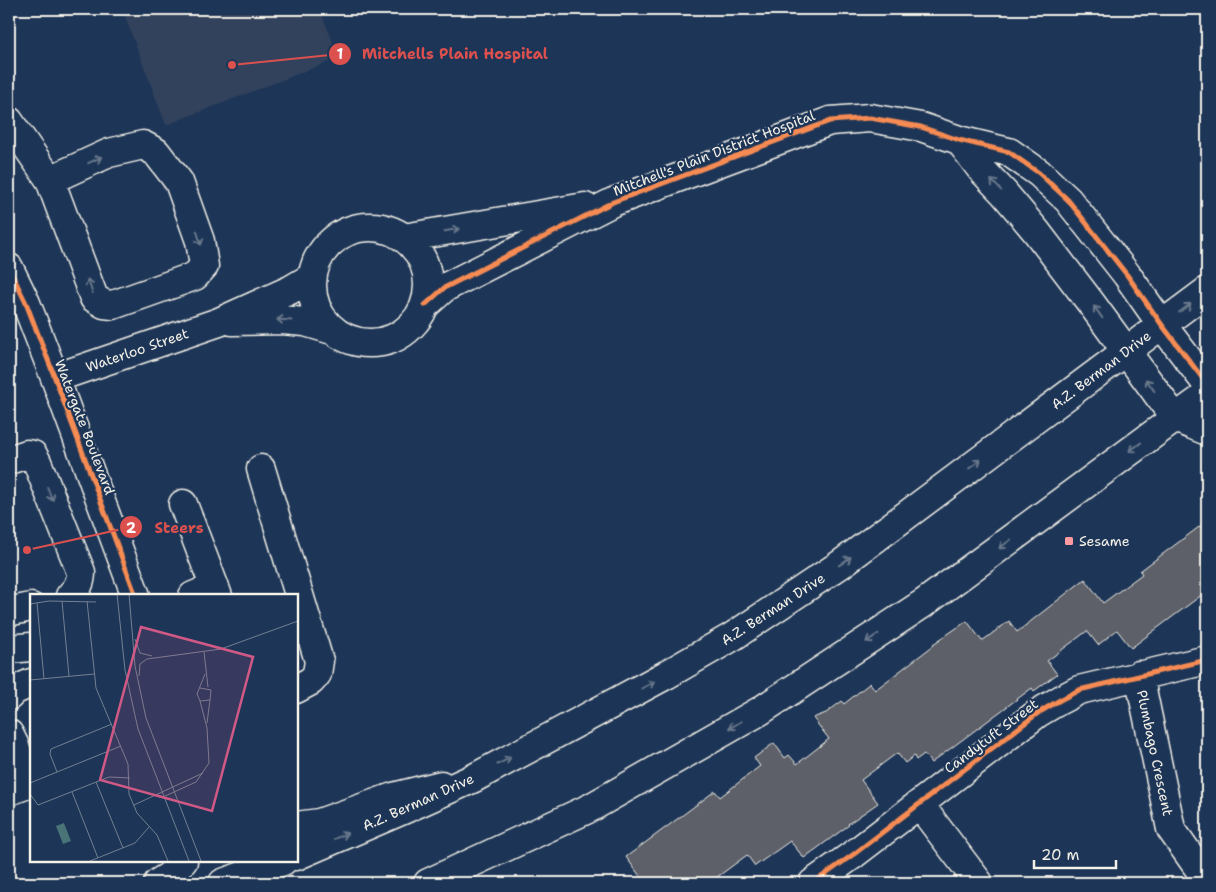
<svg xmlns="http://www.w3.org/2000/svg" width="1216" height="892" font-family="'Shantell Sans',sans-serif">
  <rect width="100%" height="100%" fill="#1d3557"/>
  <filter id="ink" filterUnits="userSpaceOnUse"><feTurbulence type="fractalNoise" baseFrequency=".02" numOctaves="2"/><feDisplacementMap in="SourceGraphic" scale="10" xChannelSelector="R" yChannelSelector="G"/><feConvolveMatrix kernelMatrix="1 2 1 2 8 2 1 2 1" color-interpolation-filters="sRGB"/></filter>
  <g filter="url(#ink)">
    <!-- built -->
    <path fill="#30425c" d="M122,9H320L339,58L166,125Z"/>
    <!-- building -->
    <path fill="#5d6068" stroke="#f4f1e8" d="M1207,521V591L1131,648L1117,630L1098,645L1087,631L1047,661L1057,674L1034,691L1032,688L931,763L924,754L916,760L914,756L905,763L897,753L861,780L878,803L848,824L849,825L804,858L790,841L755,866L747,855L709,883H645L626,857L715,791L720,797L760,766L754,758L774,743L785,758L789,755L797,764L829,739L813,718L826,713L842,701L844,704L870,683L875,690L934,645L933,644L967,621L982,641L1009,621L1017,632L1085,579L1103,603L1142,574L1140,571Z"/>
    <g fill="none" stroke-linecap="round" stroke-linejoin="round">
      <defs>
        <path id="minor" d="M9,121L50,180L94,298L104,304L113,305L195,276L204,266L200,241L179,182L156,152L143,145L109,153L50,180
          M959,140L981,169L1004,193L1036,231L1091,303L1175,418L1207,431
          M312 285a58 58 0 1 1 116 0a58 58 0 1 1-116 0Z
          M404,238L585,207
          M9,268L26,303L55,378L136,596
          M425,305L444,288L613,202L830,121L870,118L921,127L959,140L1009,152L1039,173L1068,200L1127,275L1162,325L1207,384
          M232,321L282,320L305,322L332,330
          M55,378L219,322L290,290L312,277
          M9,460L27,454L33,455L37,462L81,572C81,582 78,588 70,596
          M261,469L319,661L317,674L311,681L296,689
          M183,504L218,596
          M193,596L215,587
          M9,608L12,611L31,607
          M9,649L31,647
          M1139,675L1171,829L1207,880
          M9,696L13,691L31,683
          M9,734L15,746L28,784L9,791
          M919,804L979,883
          M296,826L319,823L393,797L441,785
          M158,883L169,876L183,861
          M813,883L854,854L1038,713L1060,700L1079,690L1207,660"/>
        <path id="major" d="M296,856L403,810L474,778L666,675L732,637L841,564L1207,291
          M223,883L283,861
          M428,883L590,808L760,711L924,603L1148,438L1207,395"/>
      </defs>
      <!-- minor casing -->
      <use href="#minor" stroke="#f4f1e8" stroke-width="31"/>
      <!-- major casing -->
      <use href="#major" stroke="#f4f1e8" stroke-width="31"/>
      <!-- minor -->
      <use href="#minor" stroke="#1d3557" stroke-width="28"/>
      <!-- major -->
      <use href="#major" stroke="#1d3557" stroke-width="28"/>
      <defs>
        <path id="cycleway" d="M9,268L26,303L55,378L136,596
          M425,305L444,288L613,202L830,121L870,118L921,127L959,140L1009,152L1039,173L1068,200L1127,275L1162,325L1207,384
          M813,883L854,854L1038,713L1060,700L1079,690L1207,660"/>
      </defs>
      <!-- cycleway casing -->
      <use href="#cycleway" stroke="#1d3557" stroke-width="8"/>
      <!-- cycleway -->
      <use href="#cycleway" stroke="#f68b52" stroke-width="5"/>
    </g>
    <!-- one-way arrows -->
    <defs><path id="oneway-shaft" d="M-6 0H5M1.5-3L5.5 0L1.5 3" fill="none" stroke-width="1.6" stroke-linecap="round" stroke-linejoin="round" transform="scale(1.25)"/></defs>
    <g stroke="#68778a">
      <use href="#oneway-shaft" transform="translate(95 160) rotate(-25)"/>
      <use href="#oneway-shaft" transform="translate(996 185) rotate(-134)"/>
      <use href="#oneway-shaft" transform="translate(452 230) rotate(-10)"/>
      <use href="#oneway-shaft" transform="translate(199 238) rotate(73)"/>
      <use href="#oneway-shaft" transform="translate(90 286) rotate(-111)"/>
      <use href="#oneway-shaft" transform="translate(1185 308) rotate(-37)"/>
      <use href="#oneway-shaft" transform="translate(1098 312) rotate(-125)"/>
      <use href="#oneway-shaft" transform="translate(284 320) rotate(-176)"/>
      <use href="#oneway-shaft" transform="translate(1150 385) rotate(-126)"/>
      <use href="#oneway-shaft" transform="translate(1135 447) rotate(144)"/>
      <use href="#oneway-shaft" transform="translate(975 464) rotate(-37)"/>
      <use href="#oneway-shaft" transform="translate(50 494) rotate(68)"/>
      <use href="#oneway-shaft" transform="translate(1005 544) rotate(143)"/>
      <use href="#oneway-shaft" transform="translate(845 561) rotate(-36)"/>
      <use href="#oneway-shaft" transform="translate(872 638) rotate(147)"/>
      <use href="#oneway-shaft" transform="translate(648 685) rotate(-28)"/>
      <use href="#oneway-shaft" transform="translate(735 725) rotate(150)"/>
      <use href="#oneway-shaft" transform="translate(504 761) rotate(-28)"/>
      <use href="#oneway-shaft" transform="translate(341 836) rotate(-23)"/>
    </g>
  </g>
  <!-- markers -->
  <rect fill="#ff9aa2" stroke="#1d3557" stroke-width="2" x="1064" y="536" width="10" height="10" rx="2.5"/>
  <g text-anchor="middle" dominant-baseline="central" stroke-width="4.5" stroke-linejoin="round" paint-order="stroke">
    <!-- street labels -->
    <g font-size="14" fill="#f4f1e8" stroke="#1d3557">
      <text transform="translate(714 153) rotate(-21)">Mitchell's Plain District Hospital</text>
      <text transform="translate(137 350) rotate(-19)">Waterloo Street</text>
      <text transform="translate(1101 370) rotate(-37)">A.Z. Berman Drive</text>
      <text transform="translate(85 427) rotate(69)">Watergate Boulevard</text>
      <text transform="translate(773 609) rotate(-33)">A.Z. Berman Drive</text>
      <text transform="translate(991 736) rotate(-37)">Candytuft Street</text>
      <text transform="translate(1155 753) rotate(78)">Plumbago Crescent</text>
      <text transform="translate(418 802) rotate(-24)">A.Z. Berman Drive</text>
    </g>
    <!-- poi labels -->
    <g font-size="14" fill="#f4f1e8" stroke="#1d3557" text-anchor="start">
      <text x="1079" y="541">Sesame</text>
    </g>
  </g>
  <!-- overview -->
  <g transform="translate(30 594)">
    <rect width="268" height="268" fill="#1d3557"/>
    <path d="M34,229L41,247L33,250L26,232Z" fill="#4a7378"/>
    <path fill="none" stroke="#738091" stroke-width="1" d="M87,0L95,76L108,135L159,267M99,0L105,72L116,124L171,267M32,7L39,82M57,7L66,94L98,170L99,200L107,219L127,241L138,267M7,9L14,85M0,10L19,7L66,8M105,45L110,59L122,62M174,58L178,93M109,82L110,70L117,65L191,55L268,27M0,86L64,80M170,94L181,96L180,106L170,107L167,100L175,80M177,129L180,106M27,178L20,160L21,155L82,130M66,188L93,254M0,189L91,152M42,198L68,264M0,200L8,211L79,183L100,184M128,201L133,203L166,188L179,169L177,134L170,107M104,211L173,179M60,267L105,249L119,233"/>
    <path fill="#d15985" fill-opacity="0.15" stroke="#d15985" stroke-width="2.5" d="M111,33L223,63L182,217L70,186Z"/>
    <rect width="268" height="268" fill="none" stroke="#f4f1e8" stroke-width="2.5"/>
  </g>
  <!-- callouts -->
  <path fill="none" stroke="#dc504e" stroke-width="2" d="M232 65L340 54M27 550L131 527"/>
  <g fill="#dc504e" stroke="#1d3557" stroke-width="2">
    <circle cx="232" cy="65" r="5"/>
    <circle cx="27" cy="550" r="5"/>
    <circle cx="340" cy="54" r="12"/>
    <circle cx="131" cy="527" r="12"/>
  </g>
  <g font-size="15" text-anchor="middle" font-weight="bold" fill="#fff">
    <text x="340" y="59">1</text>
    <text x="131" y="533">2</text>
  </g>
  <g font-size="15" text-anchor="middle" font-weight="bold" fill="#dc504e" stroke="#1d3557" stroke-width="4.5" stroke-linejoin="round" paint-order="stroke">
    <text x="455" y="59">Mitchells Plain Hospital</text>
    <text x="179" y="533">Steers</text>
  </g>
  <!-- margin -->
  <rect width="1216" height="892" fill="none" stroke="#1d3557" stroke-width="30"/>
  <rect x="15" y="15" width="1186" height="862" fill="none" stroke="#f4f1e8" stroke-width="2" filter="url(#ink)"/>
  <!-- scale -->
  <path d="M1034 860v8h82v-8" fill="none" stroke="#f4f1e8" stroke-width="2.5"/>
  <text x="1041" y="860" font-size="15" fill="#f4f1e8" stroke="#1d3557" stroke-width="4" paint-order="stroke">20 m</text>
</svg>
